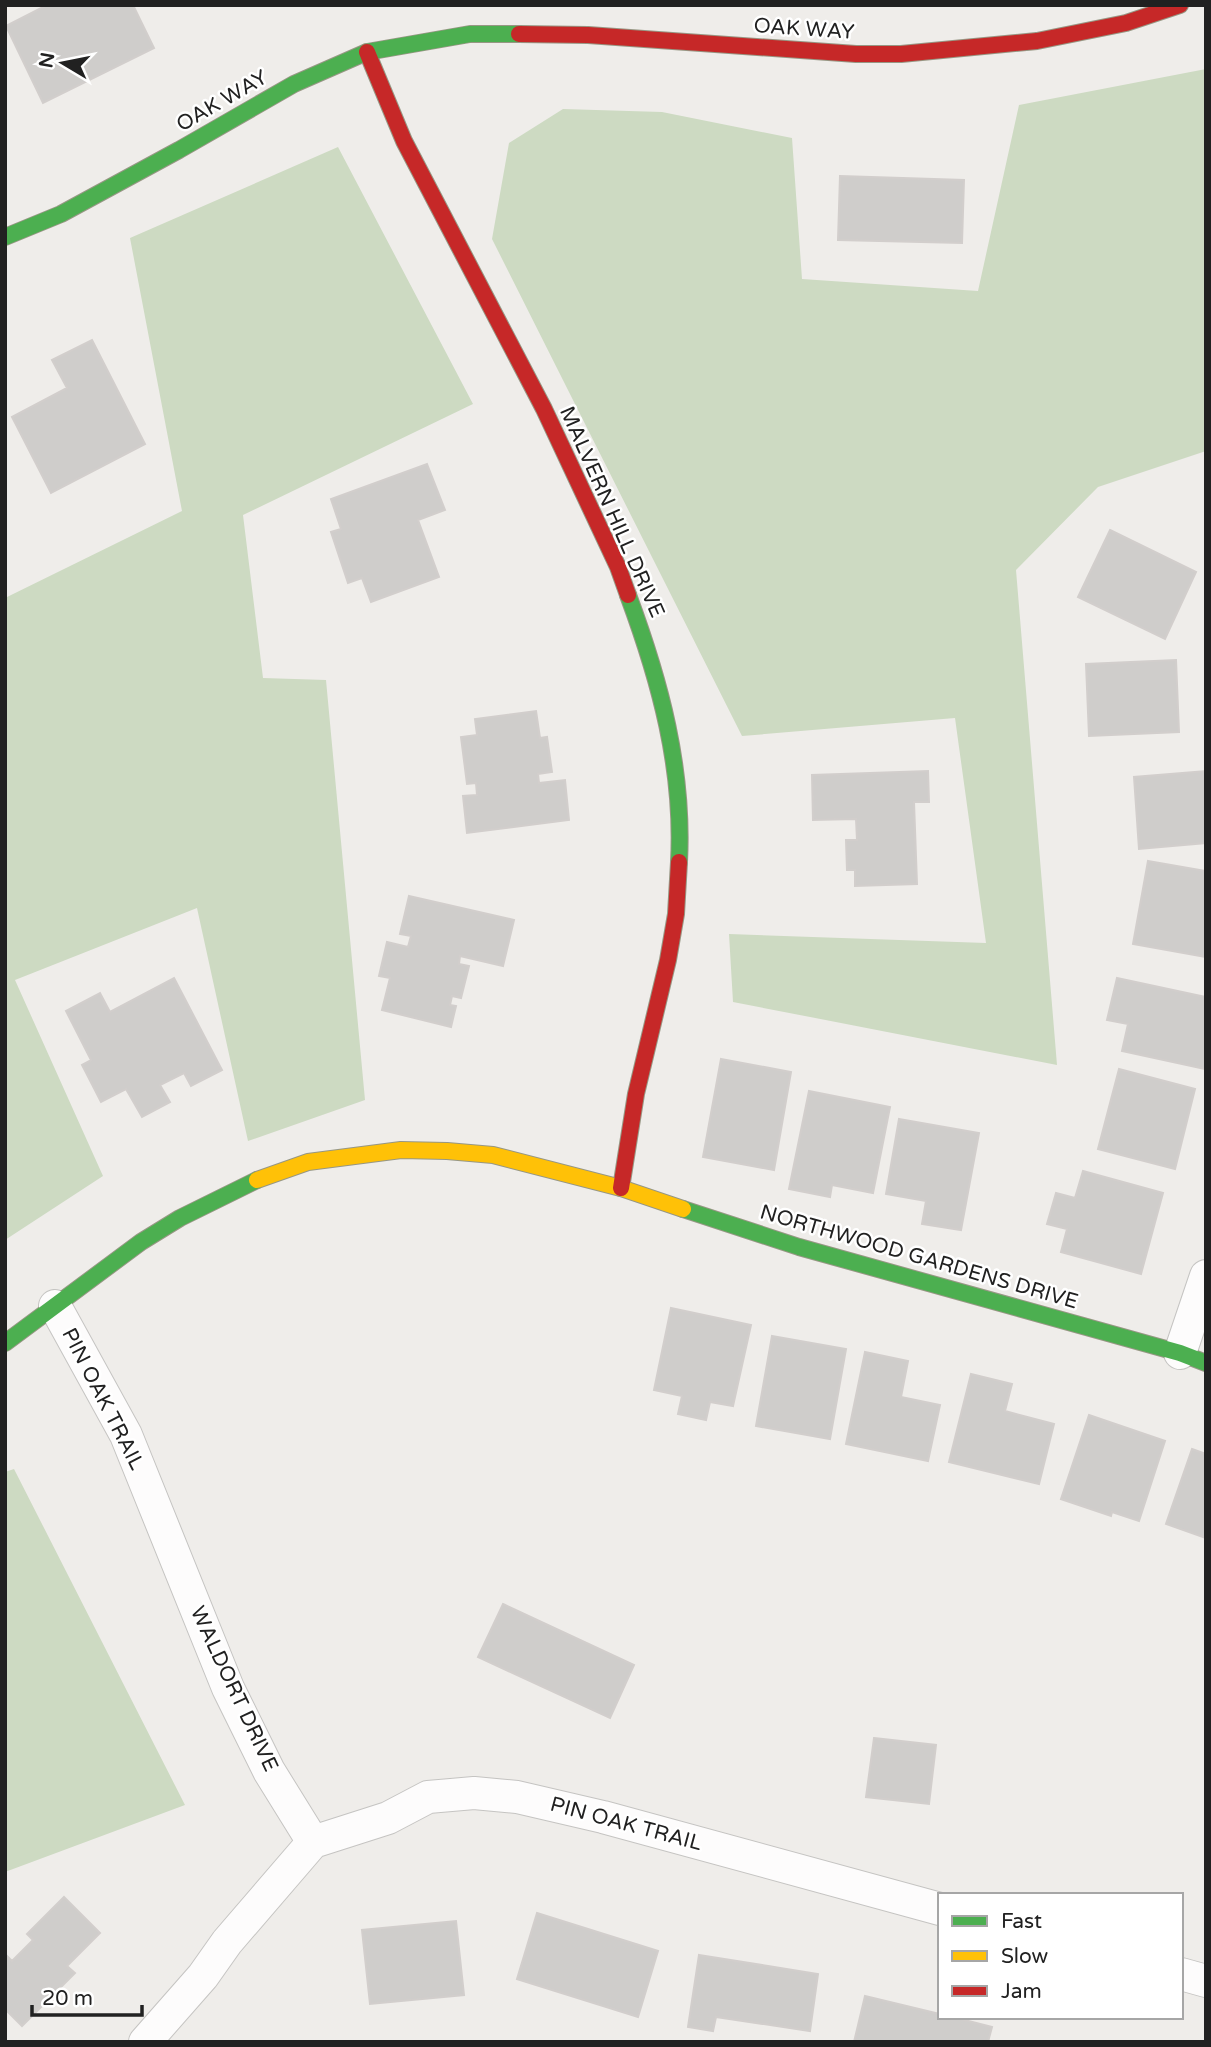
<svg xmlns="http://www.w3.org/2000/svg" width="1211" height="2047" font-family="'Varela Round',sans-serif">
  <rect width="100%" height="100%" fill="#efedea"/>
  <!-- forest -->
  <path fill="#cddac2" d="M1206,69V451L1098,487L1016,570L1057,1065L733,1002L729,934L986,943L955,718L742,736L492,239L509,143L563,109L662,112L792,138L802,279L978,291L1019,105Z
    M338,147L473,404L243,515L263,678L326,680L365,1100L248,1141L197,908L15,980L103,1176L5,1240V598L182,511L130,238Z
    M14,1469L185,1805L5,1872V1472Z"/>
  <!-- building -->
  <path fill="#cfcdcb" stroke="#d2cecc" stroke-width="2" d="M47,5H133L154,48L43,103L6,26Z
    M840,176L964,180L962,243L838,240Z
    M92,340L145,444L51,493L12,417L67,388L52,360Z
    M427,464L445,510L418,520L439,577L371,602L362,578L348,583L331,532L341,529L331,499Z
    M1110,530L1196,572L1165,639L1078,597Z
    M1176,660L1179,732L1089,736L1086,664Z
    M536,711L540,738L547,737L552,772L538,774L539,783L565,780L569,820L467,833L463,796L477,795L476,783L467,784L461,737L477,735L475,719Z
    M928,771L929,802H914L917,884L855,886V870H847L846,840H857L856,819L813,820L812,775Z
    M1206,771V843L1139,849L1134,777Z
    M1148,861L1206,871V957L1133,944Z
    M409,896L514,920L503,966L460,956L459,964L469,966L461,998L452,996L450,1005L456,1006L451,1027L382,1010L390,978L379,976L387,942L408,947L411,936L400,934Z
    M174,978L222,1070L191,1086L184,1073L160,1085L170,1102L142,1117L126,1089L101,1102L82,1065L91,1060L66,1011L100,993L110,1012Z
    M1117,978L1206,997L1205,1069L1122,1051L1128,1024L1107,1020Z
    M721,1059L791,1072L774,1170L703,1157Z
    M1119,1069L1195,1089L1175,1169L1098,1149Z
    M809,1091L890,1107L873,1193L832,1185L830,1197L789,1189Z
    M899,1119L979,1133L961,1230L922,1224L926,1201L886,1194Z
    M1083,1171L1163,1193L1141,1274L1061,1252L1067,1229L1047,1224L1056,1193L1075,1198Z
    M671,1308L751,1325L733,1406L710,1402L706,1420L678,1414L682,1396L654,1390Z
    M772,1336L846,1349L830,1439L756,1426Z
    M865,1352L908,1361L901,1397L940,1405L928,1461L846,1444Z
    M971,1374L1012,1384L1005,1411L1054,1424L1039,1484L949,1462Z
    M1089,1415L1165,1441L1139,1521L1112,1512L1111,1516L1061,1499Z
    M1192,1449L1206,1454V1538L1166,1524Z
    M503,1604L634,1665L610,1718L478,1657Z
    M874,1738L936,1745L929,1804L866,1797Z
    M64,1897L100,1933L67,1966L75,1973L22,2026L5,2009V1954L12,1961L33,1940L27,1934Z
    M537,1913L658,1951L638,2017L517,1979Z
    M456,1921L464,1995L370,2004L362,1930Z
    M699,1955L818,1974L810,2031L716,2017L713,2031L688,2027Z
    M865,1996L940,2014V2017H953L992,2027L988,2042H854Z"/>
  <g fill="none" stroke-linecap="round" stroke-linejoin="round">
    <defs>
      <path id="street" d="M55,1306L126,1435L228,1688L269,1771L313,1842
        M1180,1353L1206,1276
        M313,1842L388,1818L428,1797L474,1793L517,1797L603,1817L940,1909
        M1181,1974L1206,1981
        M145,2042L203,1976L227,1942L313,1842"/>
      <path id="fast" d="M5,237L61,214L179,150L294,84L367,52L470,34H519
        M628,595C660,681 684,769 679,862
        M683,1209L799,1247L1180,1353L1206,1363
        M5,1343L141,1242L180,1218L257,1180"/>
      <path id="slow" d="M257,1180L308,1162L401,1150L447,1151L493,1155L621,1188L683,1209"/>
      <path id="jam" d="M519,34L588,35L856,54H901L1037,41L1126,23L1180,5
        M367,52L404,141L544,409L618,567L628,595
        M621,1188L636,1094L668,960L676,914L679,862"/>
    </defs>
    <!-- street casing -->
    <use href="#street" stroke="#c5c4c2" stroke-width="34"/>
    <!-- fast casing -->
    <use href="#fast" stroke="#979784" stroke-width="18"/>
    <!-- slow casing -->
    <use href="#slow" stroke="#979784" stroke-width="18"/>
    <!-- jam casing -->
    <use href="#jam" stroke="#979784" stroke-width="18"/>
    <!-- street -->
    <use href="#street" stroke="#fdfcfc" stroke-width="32"/>
    <!-- fast -->
    <use href="#fast" stroke="#4caf50" stroke-width="16"/>
    <!-- slow -->
    <use href="#slow" stroke="#ffc107" stroke-width="16"/>
    <!-- jam -->
    <use href="#jam" stroke="#c62828" stroke-width="16"/>
  </g>
  <g text-anchor="middle" dominant-baseline="central" stroke-width="5" stroke-linejoin="round" paint-order="stroke">
    <!-- street labels -->
    <g font-size="21" fill="#212121" stroke="#fff">
      <text transform="translate(804 29) rotate(4)">OAK WAY</text>
      <text transform="translate(222 101) rotate(-30)">OAK WAY</text>
      <text transform="translate(612 512) rotate(66)">MALVERN HILL DRIVE</text>
      <text transform="translate(919 1257) rotate(16)">NORTHWOOD GARDENS DRIVE</text>
      <text transform="translate(103 1399) rotate(63)">PIN OAK TRAIL</text>
      <text transform="translate(234 1689) rotate(65)">WALDORT DRIVE</text>
      <text transform="translate(626 1824) rotate(15)">PIN OAK TRAIL</text>
    </g>
  </g>
  <!-- border -->
  <rect width="1211" height="2047" fill="none" stroke="#212121" stroke-width="14"/>
  <!-- legend -->
  <rect x="938" y="1893" width="245" height="126" fill="#ffffff" stroke="#a6a6a6" stroke-width="2"/>
  <rect x="952" y="1916" width="35" height="10" fill="#4caf50" stroke="#a6a6a6" stroke-width="2"/>
  <text x="1001" y="1928" font-size="21" fill="#212121">Fast</text>
  <rect x="952" y="1951" width="35" height="10" fill="#ffc107" stroke="#a6a6a6" stroke-width="2"/>
  <text x="1001" y="1963" font-size="21" fill="#212121">Slow</text>
  <rect x="952" y="1986" width="35" height="10" fill="#c62828" stroke="#a6a6a6" stroke-width="2"/>
  <text x="1001" y="1998" font-size="21" fill="#212121">Jam</text>
  <!-- north arrow -->
  <g transform="translate(63 63) rotate(280)" stroke="#ffffff" stroke-width="5" paint-order="stroke">
  <path d="M0-5L12 26L0 18L-12 26Z" fill="#212121"/>
  <text y="-10" font-size="19" font-weight="bold" text-anchor="middle" fill="#212121">N</text>
  </g>
  <!-- scale -->
  <path d="M32 2005v10h110v-10" fill="none" stroke="#212121" stroke-width="3.5"/>
  <text x="42" y="2005" font-size="21" fill="#212121" stroke="#ffffff" stroke-width="5" paint-order="stroke">20 m</text>
</svg>
